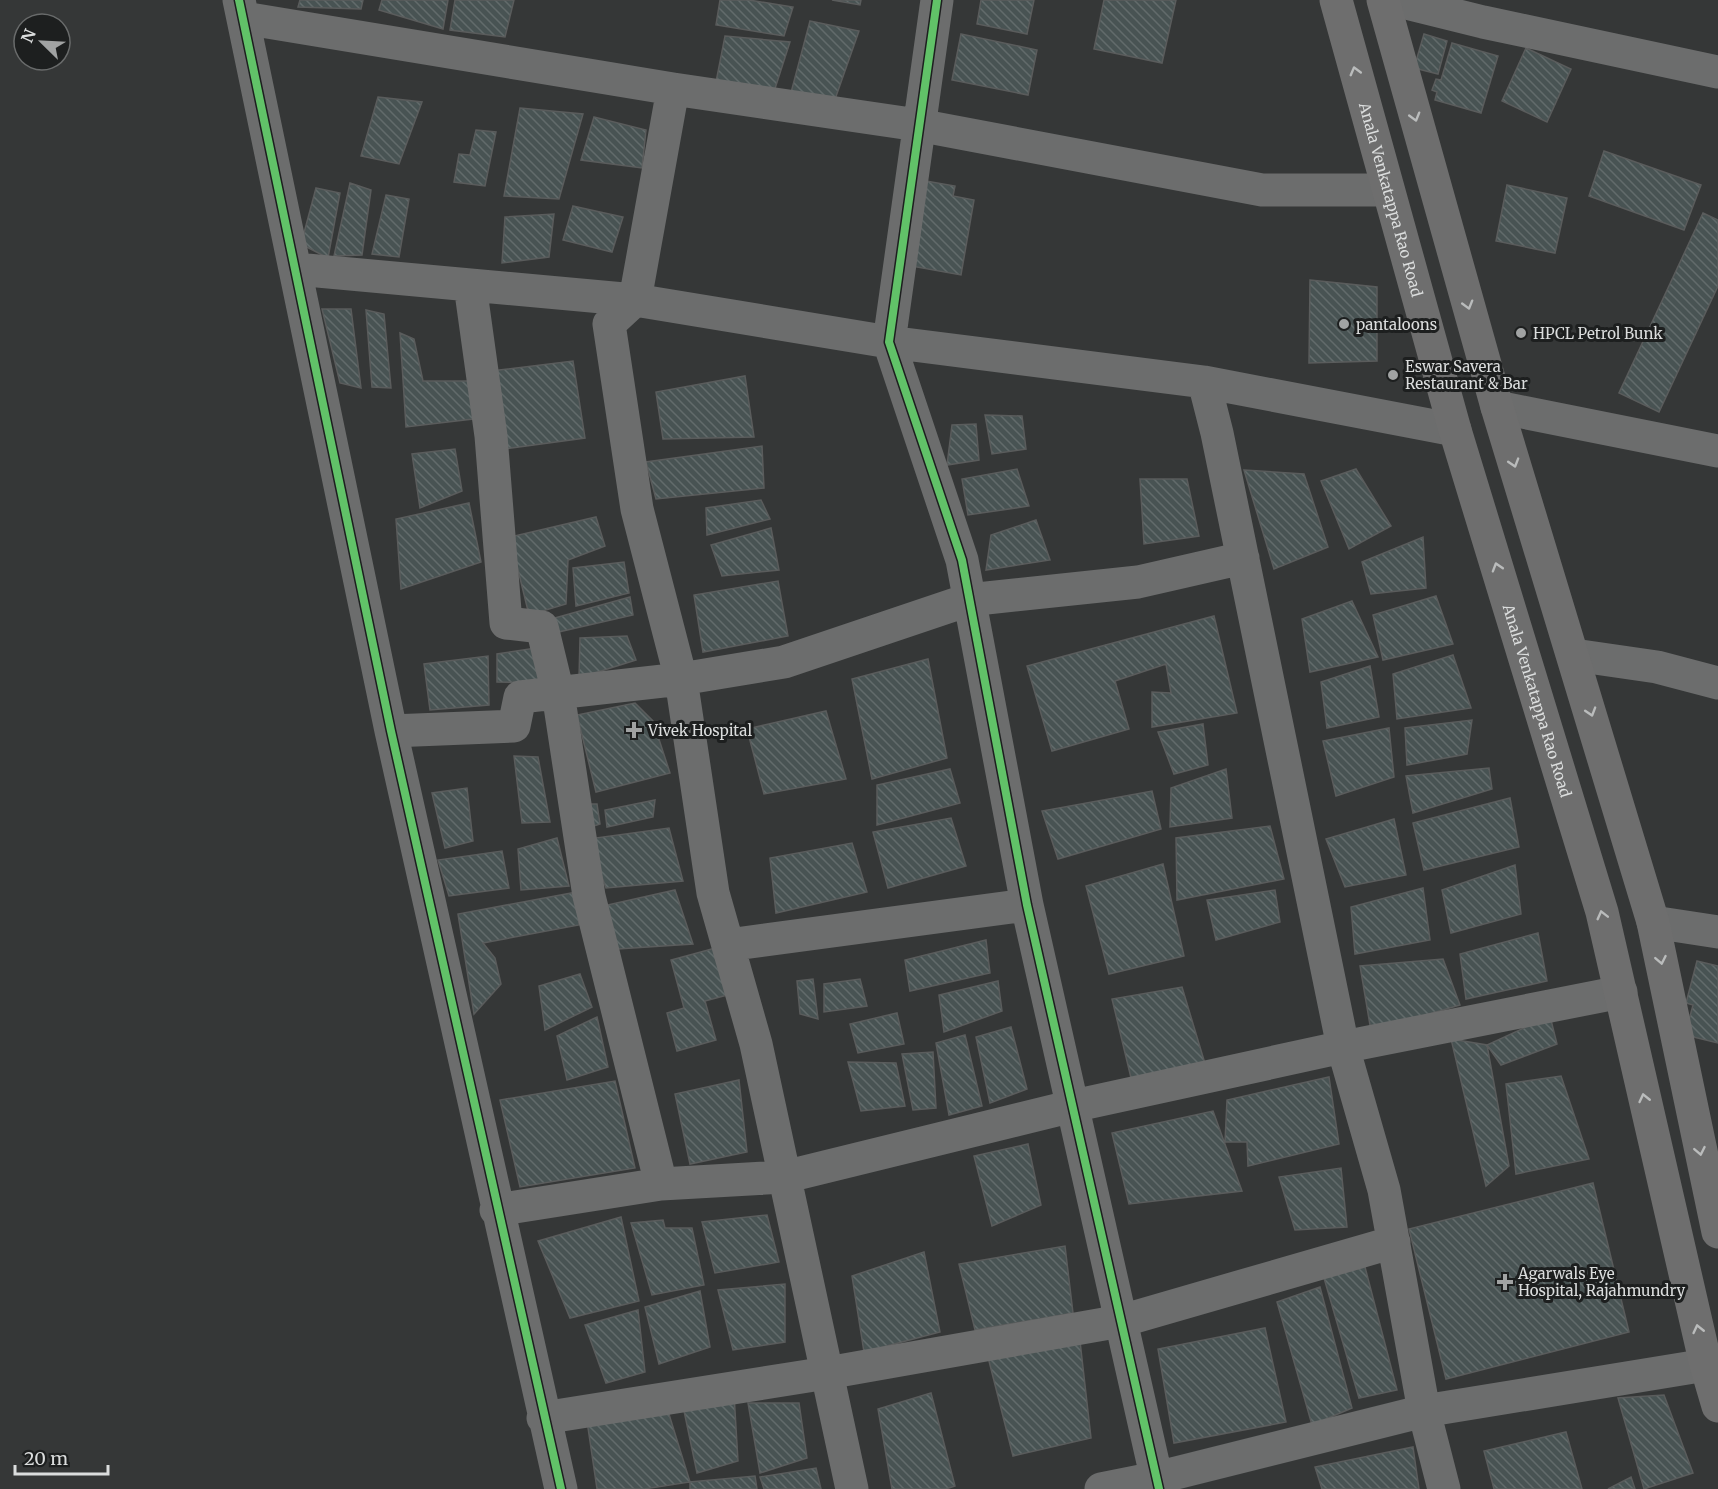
<svg xmlns="http://www.w3.org/2000/svg" width="1718" height="1489" font-family="Merriweather,serif">
  <defs>
    <pattern id="building-back-hatch" width="6" height="6" patternUnits="userSpaceOnUse" patternTransform="scale(1.5)"><rect width="6" height="6" fill="#485353"/><path d="M-1 5l2 2M0 0l6 6M5-1l2 2" fill="none" stroke="#626b6b"/></pattern>
  </defs>
  <rect width="100%" height="100%" fill="#353737"/>
  <!-- building -->
  <path fill="url(#building-back-hatch)" stroke="#5a5c5c" stroke-width="1.5" d="M300,0H363L361,9L298,7Z
    M382,0H448L443,29L379,10Z
    M455,0H514L505,37L450,30Z
    M720,0H749L793,7L784,36L716,25Z
    M832,0H861L860,5Z
    M981,0H1034L1027,34L977,24Z
    M1104,0H1176L1162,63L1094,49Z
    M810,21L859,31L833,105L789,100Z
    M961,34L1037,50L1028,95L952,80Z
    M1424,34L1447,41L1438,74L1414,68Z
    M725,36L790,42L772,98L714,92Z
    M1452,43L1498,56L1481,113L1435,100L1437,92L1432,90L1436,79L1441,80Z
    M1526,48L1571,69L1547,122L1502,101Z
    M378,97L422,102L399,164L361,156Z
    M520,108L583,114L559,199L504,196Z
    M594,117L646,130L642,168L581,160Z
    M476,130L496,132L485,186L454,182L459,154L470,155Z
    M1604,151L1701,185L1684,230L1589,196Z
    M926,181L955,186L953,196L974,200L961,275L911,266Z
    M350,183L371,190L362,255L334,256Z
    M1507,185L1567,198L1555,253L1496,241Z
    M316,188L340,193L328,258L301,244Z
    M386,195L409,199L399,257L372,254Z
    M573,206L623,217L612,252L563,240Z
    M1703,213L1718,220V286L1659,412L1619,393Z
    M554,214L549,257L502,263L505,217Z
    M1310,280L1377,287V361L1309,363Z
    M322,309H351L361,388L340,383Z
    M366,310L384,314L391,388L372,387Z
    M400,333L414,339L423,381H476L473,419L406,427Z
    M573,361L585,438L504,449L491,371Z
    M745,376L754,437L663,439L656,392Z
    M985,415L1022,416L1026,449L992,454Z
    M976,424L979,460L947,465L952,425Z
    M762,446L764,488L656,499L646,462Z
    M455,449L462,491L420,508L412,454Z
    M1017,469L1029,506L968,515L962,479Z
    M1356,469L1391,526L1349,549L1321,481Z
    M1244,470L1304,474L1328,547L1274,569Z
    M1140,479H1187L1199,536L1144,544Z
    M761,500L770,519L707,535L706,508Z
    M469,503L481,562L401,589L396,519Z
    M596,517L605,546L568,560L566,604L529,615L510,537Z
    M1036,520L1050,560L986,570L991,535Z
    M771,528L779,570L722,576L711,545Z
    M1423,537L1426,588L1371,594L1362,562Z
    M624,562L629,593L576,606L573,568Z
    M778,581L788,636L703,652L694,595Z
    M1436,596L1453,644L1383,660L1373,615Z
    M630,597L633,615L554,633L551,619Z
    M1352,601L1378,657L1310,672L1302,619Z
    M1214,616L1237,713L1152,727V692L1171,693L1166,664L1115,681L1129,729L1052,751L1027,666Z
    M627,636L636,660L579,678L580,638Z
    M542,647L545,683L497,682V654Z
    M1453,655L1471,708L1397,719L1393,674Z
    M488,656L489,705L430,710L424,664Z
    M928,659L947,758L872,779L852,679Z
    M1370,666L1379,717L1327,728L1321,682Z
    M635,703L653,721L670,773L596,792L577,715Z
    M826,711L846,779L764,794L747,729Z
    M1472,720L1467,754L1407,765L1405,728Z
    M1203,724L1208,765L1174,774L1158,732Z
    M1389,728L1394,777L1336,796L1323,741Z
    M514,756L538,757L550,822L522,823Z
    M1489,768L1492,789L1413,813L1406,776Z
    M950,769L960,803L877,825V785Z
    M1226,769L1232,818L1170,827L1171,788Z
    M467,788L473,841L445,848L432,793Z
    M1152,791L1161,829L1058,859L1042,811Z
    M1510,798L1519,847L1424,870L1413,823Z
    M655,800L653,817L607,827L605,810Z
    M587,804H597L600,824L585,829Z
    M951,818L966,866L888,888L873,832Z
    M1394,819L1406,875L1345,887L1326,839Z
    M1270,826L1284,879L1177,900L1176,838Z
    M669,828L683,881L606,888L588,839Z
    M557,838L569,886L521,890L518,849Z
    M852,843L867,892L776,913L770,858Z
    M502,851L509,888L449,896L438,860Z
    M1163,864L1184,956L1109,974L1086,886Z
    M1515,865L1521,914L1451,933L1442,890Z
    M1423,888L1430,940L1355,954L1351,907Z
    M675,890L693,944L618,949L603,906Z
    M1275,890L1280,922L1216,940L1207,900Z
    M577,892L579,925L483,943L495,958L501,984L474,1014L458,914Z
    M1538,933L1547,981L1466,999L1460,954Z
    M986,940L990,973L910,991L905,960Z
    M723,946L735,993L705,1001L716,1040L677,1051L667,1013L684,1008L671,960Z
    M1443,959L1460,1005L1371,1031L1360,966Z
    M1697,961L1718,966V1043L1685,1035L1693,1005L1686,1003Z
    M580,974L592,1007L545,1030L539,986Z
    M813,979L818,1019L800,1014L797,981Z
    M860,979L867,1006L824,1012V984Z
    M998,981L1002,1011L944,1032L939,995Z
    M1182,987L1206,1067L1132,1082L1112,999Z
    M897,1013L904,1044L858,1053L850,1024Z
    M1550,1016L1557,1044L1501,1065L1487,1045Z
    M597,1017L608,1067L567,1080L557,1036Z
    M1011,1027L1027,1089L990,1103L976,1037Z
    M965,1035L982,1106L949,1115L936,1043Z
    M1451,1039L1487,1045L1509,1166L1486,1186Z
    M933,1052L936,1108L913,1110L902,1054Z
    M848,1062L896,1063L905,1106L861,1111Z
    M1561,1076L1589,1159L1516,1174L1506,1084Z
    M1329,1077L1339,1144L1248,1166L1247,1142H1225L1227,1100Z
    M739,1080L747,1152L690,1164L675,1094Z
    M615,1081L635,1168L520,1187L500,1100Z
    M1213,1111L1242,1191L1129,1204L1112,1133Z
    M1028,1144L1041,1205L992,1226L974,1156Z
    M1341,1168L1347,1227L1295,1230L1279,1177Z
    M1593,1183L1629,1332L1446,1379L1409,1229Z
    M767,1215L779,1262L715,1273L702,1222Z
    M621,1217L639,1301L570,1318L538,1241Z
    M663,1220L665,1228H692L704,1285L652,1295L631,1223Z
    M1065,1246L1073,1313L975,1330L959,1264Z
    M924,1252L940,1332L864,1352L852,1276Z
    M1365,1267L1397,1390L1359,1398L1324,1278Z
    M785,1284V1342L733,1350L718,1290Z
    M1320,1287L1352,1408L1312,1425L1277,1302Z
    M700,1291L710,1347L659,1364L645,1307Z
    M638,1310L645,1372L606,1383L585,1325Z
    M1265,1328L1286,1422L1174,1443L1158,1349Z
    M1080,1341L1091,1438L1013,1456L988,1357Z
    M931,1393L955,1486L946,1489H892L878,1409Z
    M734,1394L738,1461L697,1473L683,1406Z
    M1664,1395L1693,1473L1644,1489L1618,1398Z
    M748,1403H799L807,1458L760,1473Z
    M668,1411L690,1482L644,1489H597L587,1421Z
    M1566,1432L1582,1489H1494L1484,1451Z
    M1413,1447L1419,1489H1322L1315,1467Z
    M816,1468L821,1489H764L760,1477Z
    M755,1476L757,1489H690V1482Z
    M1631,1477L1635,1489H1608Z"/>
  <g fill="none" stroke-linecap="round" stroke-linejoin="round">
    <!-- minor -->
    <path stroke="#6c6d6d" stroke-width="33" d="M239,0L391,731L561,1489
      M937,0L889,342L962,560L1027,905L1159,1489
      M1394,0L1483,22L1718,72
      M243,18L673,89L918,125L1262,190H1388
      M673,89L635,300L609,324L637,509L681,679L713,893L756,1044L852,1489
      M296,269L635,300L889,342L1204,382L1455,430
      M470,285L491,436L506,623L542,627L558,693L589,896L661,1184
      M1204,382L1217,433L1343,1047L1384,1190L1424,1411L1444,1489
      M1497,407L1718,451
      M1574,655L1657,667L1718,683
      M391,731L514,726L520,697L681,679L784,662L968,600L1138,582L1243,558
      M1653,922L1718,932
      M728,945L1027,905
      M496,1210L661,1184L784,1177L1073,1106L1343,1047L1621,992
      M543,1418L827,1373L1121,1321L1394,1242
      M1101,1489L1156,1478L1424,1411L1706,1365L1718,1368"/>
    <!-- secondary -->
    <g stroke="#6e6e6e" stroke-width="33">
      <path id="s1" d="M1336,0L1455,430L1602,912L1706,1365L1718,1406"/>
      <path d="M1383,0L1497,407L1653,922L1718,1232"/>
    </g>
    <defs>
      <path id="cycleway" d="M239,0L391,731L561,1489
        M937,0L889,342L962,560L1027,905L1159,1489"/>
    </defs>
    <!-- cycleway casing -->
    <use href="#cycleway" stroke="#1d1f1f" stroke-width="11"/>
    <!-- cycleway -->
    <use href="#cycleway" stroke="#61c268" stroke-width="8"/>
  </g>
  <!-- one-way arrows -->
  <defs><path id="oneway-chevron" d="M-2-3.5L2.5 0L-2 3.5" fill="none" stroke-width="1.6" stroke-linecap="round" stroke-linejoin="round" transform="scale(1.5)"/></defs>
  <g stroke="#babcbc">
    <use href="#oneway-chevron" transform="translate(1355 71) rotate(-105)"/>
    <use href="#oneway-chevron" transform="translate(1415 117) rotate(74)"/>
    <use href="#oneway-chevron" transform="translate(1468 305) rotate(74)"/>
    <use href="#oneway-chevron" transform="translate(1514 463) rotate(73)"/>
    <use href="#oneway-chevron" transform="translate(1497 567) rotate(-107)"/>
    <use href="#oneway-chevron" transform="translate(1591 712) rotate(73)"/>
    <use href="#oneway-chevron" transform="translate(1602 915) rotate(-104)"/>
    <use href="#oneway-chevron" transform="translate(1661 960) rotate(79)"/>
    <use href="#oneway-chevron" transform="translate(1644 1098) rotate(-103)"/>
    <use href="#oneway-chevron" transform="translate(1700 1151) rotate(79)"/>
    <use href="#oneway-chevron" transform="translate(1698 1329) rotate(-103)"/>
  </g>
  <!-- markers -->
  <g fill="#a1a3a3" stroke="#1d1f1f" stroke-width="2">
    <circle cx="1344" cy="324" r="6"/>
    <circle cx="1521" cy="333" r="6"/>
    <circle cx="1393" cy="375" r="6"/>
    <path d="M631 721h6v6h6v6h-6v6h-6v-6h-6v-6h6z"/>
    <path d="M1502 1273h6v6h6v6h-6v6h-6v-6h-6v-6h6z"/>
  </g>
  <g text-anchor="middle" dominant-baseline="central" stroke-width="6" stroke-linejoin="round" paint-order="stroke">
    <!-- street labels -->
    <g font-size="15" fill="#dbdddd" stroke="#1d1f1f">
      <text stroke="none"><textPath href="#s1" startOffset="207">Anala Venkatappa Rao Road</textPath></text>
      <text stroke="none"><textPath href="#s1" startOffset="729">Anala Venkatappa Rao Road</textPath></text>
    </g>
    <!-- poi labels -->
    <g font-size="15" fill="#dbdddd" stroke="#1d1f1f" text-anchor="start">
      <text x="1356" y="324">pantaloons</text>
      <text x="1533" y="333">HPCL Petrol Bunk</text>
      <text x="1405" y="366">Eswar Savera<tspan x="1405" dy="17">Restaurant &amp; Bar</tspan></text>
      <text x="648" y="730">Vivek Hospital</text>
      <text x="1518" y="1273">Agarwals Eye<tspan x="1518" dy="17">Hospital, Rajahmundry</tspan></text>
    </g>
  </g>
  <!-- north arrow -->
  <g transform="translate(42 42) rotate(294)"><circle r="28" fill="#1d1f1f" stroke="#696b6b" stroke-width="1.5"/>
  <path d="M0-4.5L10 22L0 15L-10 22Z" fill="#a1a3a3"/>
  <text y="-9" font-size="16" font-weight="bold" text-anchor="middle" fill="#dbdddd">N</text>
  </g>
  <!-- scale -->
  <path d="M15 1465v9h93v-9" fill="none" stroke="#dbdddd" stroke-width="3"/>
  <text x="24" y="1465" font-size="18" fill="#dbdddd" stroke="#1d1f1f" stroke-width="4.5" paint-order="stroke">20 m</text>
</svg>
